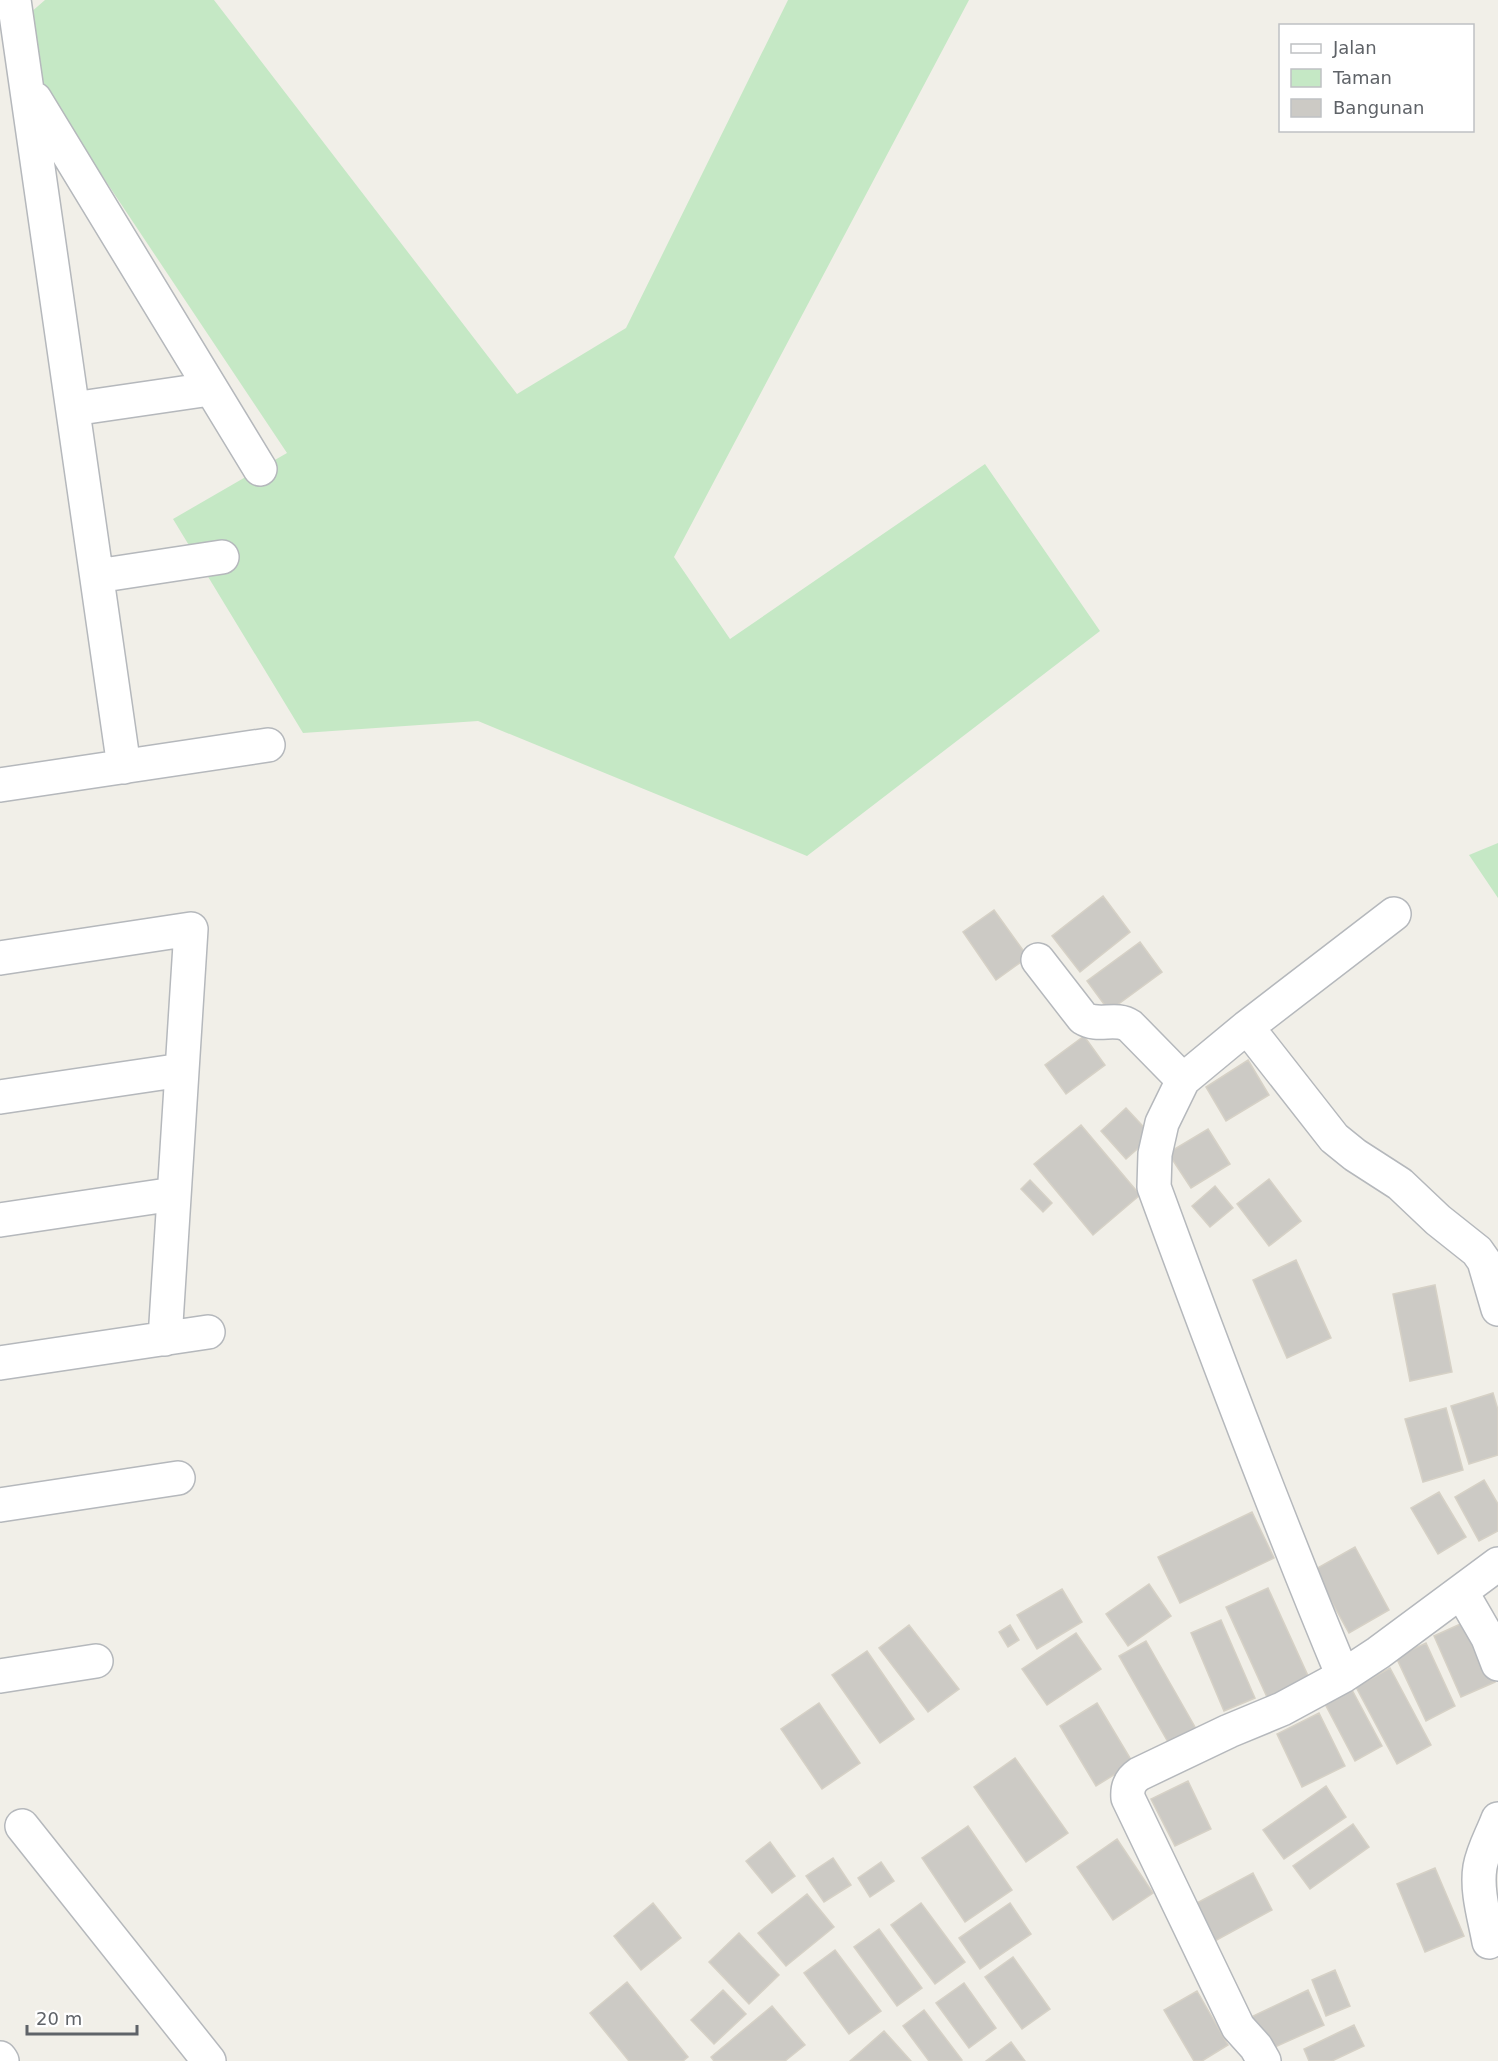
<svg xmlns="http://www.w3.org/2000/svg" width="1498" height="2061" font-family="'DejaVu Sans',sans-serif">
  <rect width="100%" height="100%" fill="#f1efe8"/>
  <!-- green -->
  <path fill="#c5e8c5" d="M45,0H214L517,394L626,328L788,0H969L674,557L730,639L985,464L1100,631L807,856L478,721L303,733L173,519L287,453L7,33Z
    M1498,843V898L1469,855Z"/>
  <!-- building -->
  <path fill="#cccac5" stroke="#d6d1c6" stroke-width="1.5" d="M1103,896L1130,932L1080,972L1052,936Z
    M994,910L1028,957L996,980L963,932Z
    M1140,942L1162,972L1109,1011L1087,981Z
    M1084,1036L1105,1065L1066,1094L1045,1065Z
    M1248,1060L1269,1095L1226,1121L1206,1087Z
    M1126,1108L1152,1136L1126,1159L1101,1131Z
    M1081,1125L1140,1195L1093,1235L1034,1164Z
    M1208,1129L1230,1164L1191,1188L1168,1153Z
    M1269,1179L1301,1221L1269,1246L1237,1204Z
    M1030,1180L1052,1203L1043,1212L1021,1189Z
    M1215,1186L1233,1208L1210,1227L1192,1206Z
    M1296,1260L1331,1338L1287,1358L1253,1280Z
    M1435,1285L1452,1372L1410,1381L1393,1294Z
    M1493,1393L1498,1410V1455L1469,1464L1451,1406Z
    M1446,1408L1463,1470L1423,1482L1405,1419Z
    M1484,1480L1498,1504V1531L1479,1541L1455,1497Z
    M1439,1492L1466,1537L1438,1554L1411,1508Z
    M1252,1512L1274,1558L1180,1603L1158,1557Z
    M1355,1547L1389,1610L1349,1633L1314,1570Z
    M1149,1584L1171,1616L1128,1646L1106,1614Z
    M1268,1588L1309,1678L1267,1697L1226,1607Z
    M1062,1589L1082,1622L1037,1649L1017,1615Z
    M1221,1620L1255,1698L1224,1711L1191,1633Z
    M1467,1621L1495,1682L1461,1697L1434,1636Z
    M909,1625L959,1689L928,1712L879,1648Z
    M1010,1625L1019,1640L1008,1647L999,1632Z
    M1076,1633L1101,1669L1047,1705L1022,1669Z
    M1146,1641L1199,1734L1172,1749L1119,1656Z
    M1426,1643L1455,1706L1426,1721L1396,1657Z
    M867,1651L914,1719L880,1743L832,1675Z
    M1390,1668L1431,1745L1397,1764L1356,1687Z
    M1351,1688L1382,1746L1355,1761L1324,1702Z
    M819,1703L860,1763L822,1789L781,1729Z
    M1097,1703L1133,1763L1096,1786L1060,1726Z
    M1319,1713L1345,1766L1302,1787L1277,1734Z
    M1015,1758L1068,1833L1026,1862L974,1787Z
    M1188,1781L1211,1829L1175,1846L1151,1799Z
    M1326,1786L1346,1817L1284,1859L1263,1830Z
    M1353,1824L1369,1847L1310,1889L1293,1866Z
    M968,1826L1012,1890L965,1922L922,1858Z
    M1117,1839L1153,1893L1113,1920L1077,1867Z
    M770,1842L795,1876L772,1893L746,1861Z
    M833,1858L851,1885L824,1902L806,1876Z
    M881,1862L894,1881L870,1897L858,1878Z
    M1435,1868L1464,1936L1425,1952L1397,1884Z
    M1253,1873L1272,1910L1213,1942L1193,1905Z
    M807,1894L834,1927L786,1966L758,1933Z
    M653,1903L681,1938L641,1970L614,1936Z
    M921,1903L965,1962L935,1984L891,1925Z
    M1010,1903L1031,1934L980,1969L959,1938Z
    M879,1929L922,1988L897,2006L854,1947Z
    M739,1933L779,1975L749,2004L709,1962Z
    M835,1950L881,2011L849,2034L804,1973Z
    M1013,1957L1050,2009L1022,2029L985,1977Z
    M1335,1970L1350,2006L1326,2016L1312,1980Z
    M627,1982L688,2057L683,2061H629L590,2013Z
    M964,1983L996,2028L969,2048L936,2003Z
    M723,1990L746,2014L714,2044L691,2020Z
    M1308,1990L1324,2025L1266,2051L1251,2017Z
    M1197,1991L1228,2045L1202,2061H1194L1164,2010Z
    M772,2006L805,2045L785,2061H714L711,2057Z
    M924,2010L962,2060L960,2061H929L903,2026Z
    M1354,2025L1364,2046L1332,2061H1309L1304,2049Z
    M884,2031L911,2061H850Z
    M1011,2042L1025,2061H986Z"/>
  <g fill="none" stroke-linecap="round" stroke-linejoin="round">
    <defs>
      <path id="minor" d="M14,0L124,767
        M35,99L260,469
        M73,409L210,389
        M97,576L222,557
        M0,785L268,745
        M0,958L191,929L165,1339
        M1038,960L1083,1018C1099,1028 1115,1016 1130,1026L1183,1080
        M1247,1027L1334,1138L1355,1155L1400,1184L1438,1220L1477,1251L1484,1261L1498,1309
        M0,1097L182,1070
        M0,1220L174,1194
        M0,1363L208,1332
        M0,1505L178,1478
        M1462,1593L1488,1638L1498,1664
        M0,1676L96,1661
        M1343,1676C1276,1515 1214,1351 1154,1187L1155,1154L1162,1123L1183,1080L1247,1027L1394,914
        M22,1826L209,2061
        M1489,1942C1485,1919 1476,1891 1480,1867C1483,1850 1492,1835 1498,1819
        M0,2058L2,2061
        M1264,2061L1256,2047L1238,2027L1128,1798C1127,1787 1130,1780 1139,1774L1229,1731L1282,1709L1343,1676L1378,1653L1498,1564"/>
    </defs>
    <!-- minor casing -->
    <use href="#minor" stroke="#b5b8bc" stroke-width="36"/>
    <!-- minor -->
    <use href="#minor" stroke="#fff" stroke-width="33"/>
  </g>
  <!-- legend -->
  <rect x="1279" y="24" width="195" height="108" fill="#ffffff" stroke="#bfc1c3" stroke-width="1.5"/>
  <rect x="1291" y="44" width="30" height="9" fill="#ffffff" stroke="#bfc1c3" stroke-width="1.5"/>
  <text x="1333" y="54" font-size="18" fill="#5f6368">Jalan</text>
  <rect x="1291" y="69" width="30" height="18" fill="#c5e8c5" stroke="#bfc1c3" stroke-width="1.5"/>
  <text x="1333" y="84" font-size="18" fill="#5f6368">Taman</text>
  <rect x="1291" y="99" width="30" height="18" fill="#cccac5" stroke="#bfc1c3" stroke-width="1.5"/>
  <text x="1333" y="114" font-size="18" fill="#5f6368">Bangunan</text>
  <!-- scale -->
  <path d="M27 2025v9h110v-9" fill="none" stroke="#5f6368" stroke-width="3"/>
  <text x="36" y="2025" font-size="18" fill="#5f6368" stroke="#ffffff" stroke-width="4.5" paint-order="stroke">20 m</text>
</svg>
